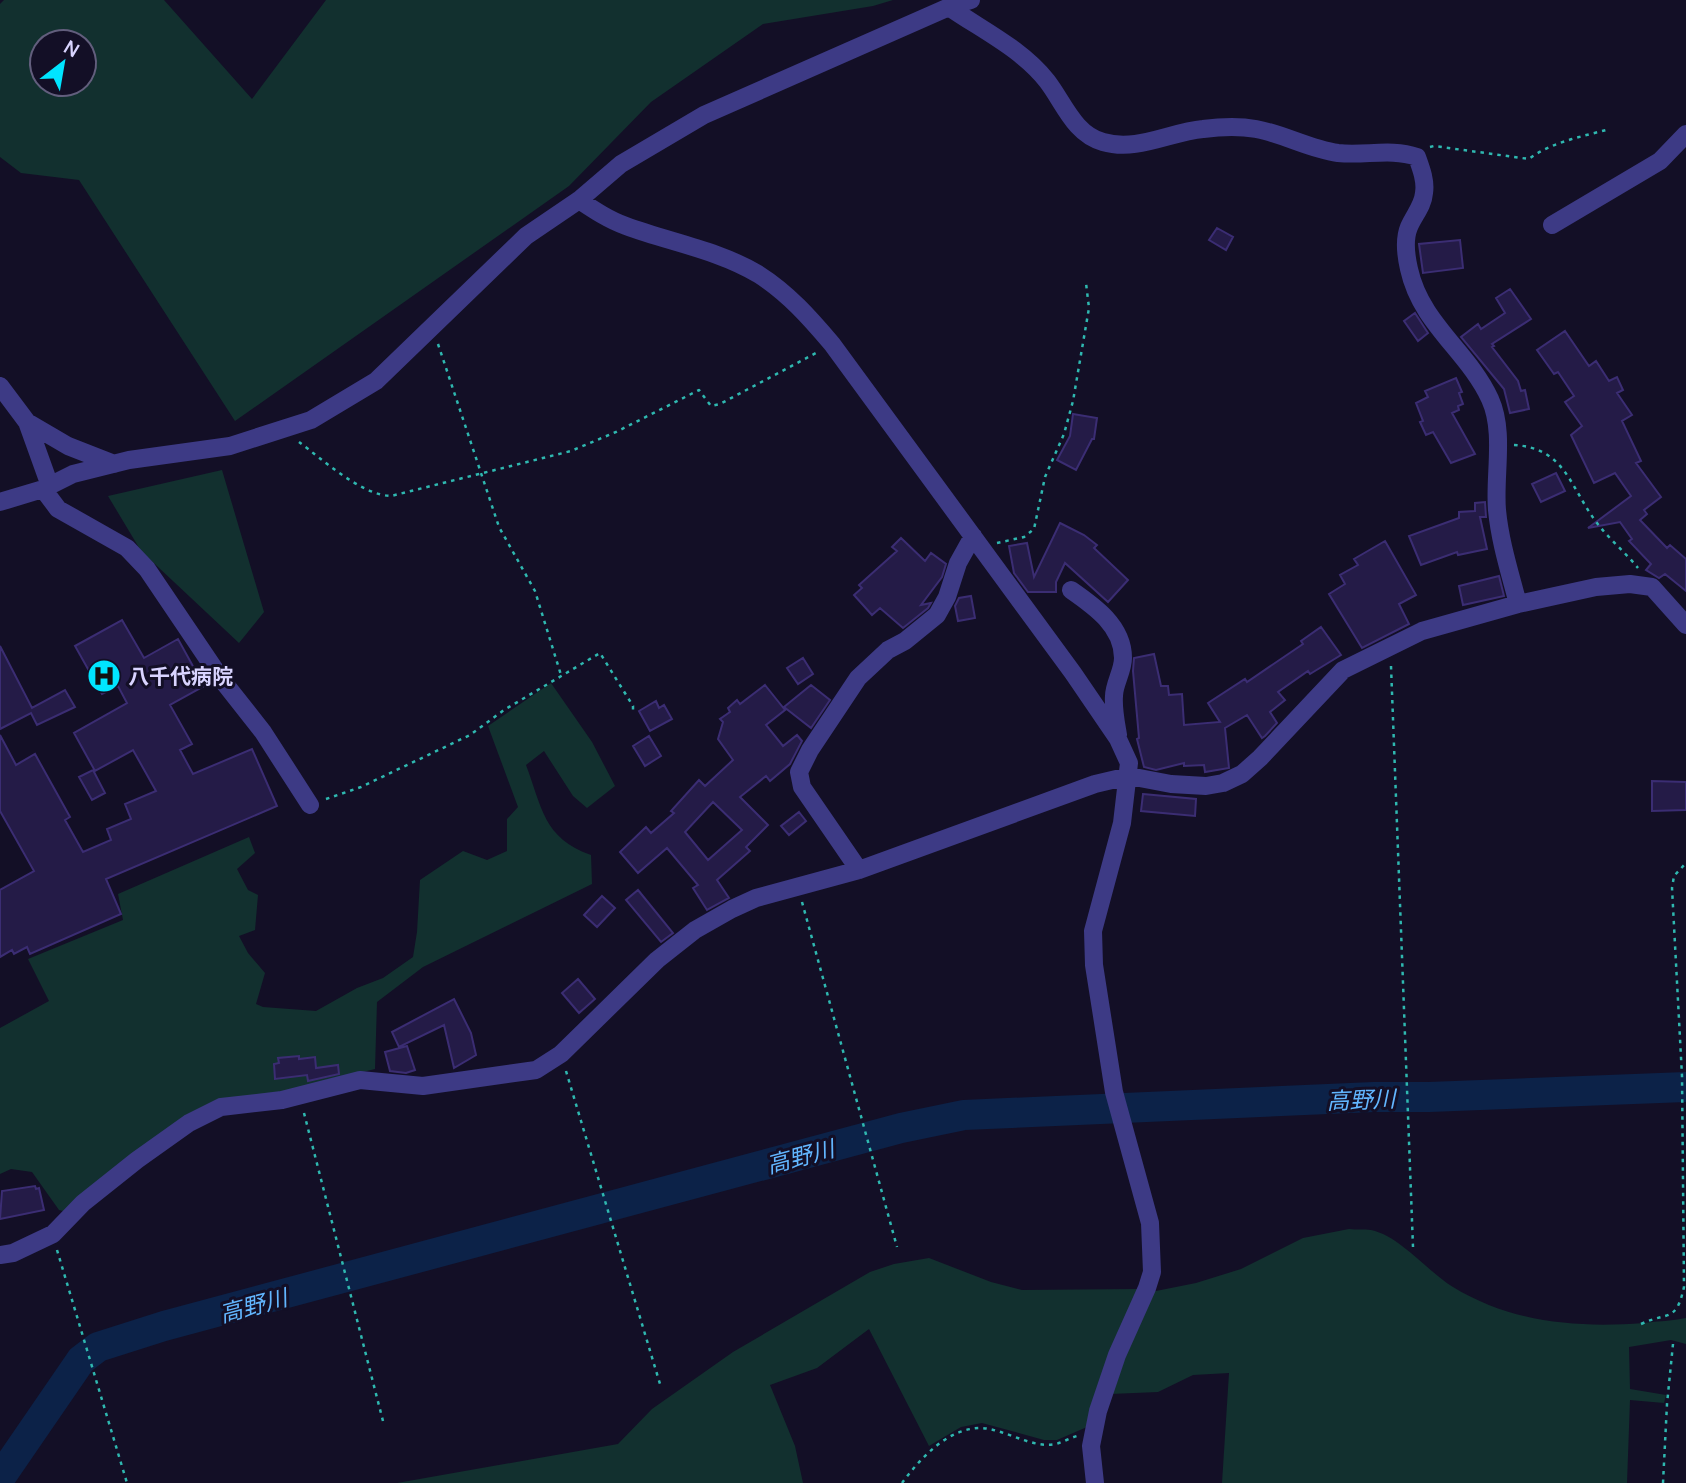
<svg xmlns="http://www.w3.org/2000/svg" width="1686" height="1483" font-family="Manrope,'Noto Sans JP',sans-serif">
  <rect width="100%" height="100%" fill="#130f26"/>
  <!-- green -->
  <path fill="#12302f" fill-rule="evenodd" d="M4,0H164L252,99L326,0H893L873,6L763,24L651,102L569,186L235,421L79,180L21,173L0,157V4ZM42,42H84V84H42Z
    M222,470L264,612L239,643L141,551L108,496Z
    M551,683L592,742L615,786L587,808L573,796L544,751L526,765C542,807 543,838 591,855L592,884L423,967L377,1002L375,1069L261,1097L219,1102L67,1212L59,1210L32,1172L11,1169L0,1174V1028L49,1001L28,959L123,920L118,894L249,837L255,853L237,869L248,890L258,895L255,930L239,936L248,953L265,973L256,1004L263,1007L316,1011L357,988L383,978L413,957L417,932L420,880L463,851L487,860L507,851V819L518,807L488,726Z
    M1349,1229C1356,1230 1364,1229 1371,1230C1400,1236 1428,1272 1453,1287C1512,1323 1577,1328 1644,1323C1658,1321 1672,1321 1686,1318V1344L1671,1340L1629,1347L1630,1389L1666,1395L1664,1403L1630,1400L1627,1483H1222L1229,1373L1193,1375L1158,1392L1110,1394L1151,1292L1196,1283L1241,1269L1303,1238Z
    M929,1258L991,1282L1022,1290L1139,1289L1087,1427L1057,1440H1044L982,1423L961,1427L929,1446L869,1329L817,1368L770,1385L795,1446L803,1483H397L618,1444L652,1409L733,1352L870,1272L894,1264Z"/>
  <g fill="none" stroke-linecap="round" stroke-linejoin="round">
    <!-- river -->
    <path stroke="#0c2248" stroke-width="30" d="M0,1478L81,1360L98,1347L164,1326L901,1128L964,1115L1374,1097H1429L1686,1087"/>
  </g>
  <!-- building -->
  <path fill="#241b47" stroke="#3b2d73" stroke-width="2" fill-rule="evenodd" d="M1217,228L1233,237L1226,250L1209,240Z
    M1460,240L1463,268L1423,273L1419,244Z
    M1510,289L1531,319L1492,344L1494,346L1492,347L1518,381L1521,391L1525,390L1529,409L1510,413L1504,389L1461,337L1478,324L1481,329L1505,313L1496,298Z
    M1415,313L1428,333L1418,341L1404,321Z
    M1565,331L1589,366L1596,361L1609,381L1617,377L1623,390L1617,393L1632,415L1622,421L1641,461L1636,463L1661,497L1644,510L1647,514L1640,520L1667,548L1670,545L1686,559V591L1665,574L1659,578L1646,570L1651,564L1629,541L1632,539L1620,522L1588,528L1631,496L1615,473L1594,483L1571,435L1582,426L1565,402L1574,396L1558,372L1554,374L1537,350Z
    M1456,378L1462,392L1459,393L1463,404L1458,406L1459,410L1452,413L1475,454L1451,463L1433,432L1426,435L1420,422L1423,421L1416,403L1428,397L1425,391Z
    M1073,414L1097,418L1094,439H1092L1076,470L1057,460L1070,436Z
    M1556,473L1565,491L1541,502L1532,484Z
    M1485,502L1486,517H1480L1487,549L1458,555L1457,552L1421,565L1409,536L1459,518V512L1475,511V503Z
    M1060,523L1084,535L1097,545L1094,548L1128,580L1108,602L1065,563L1056,582V592H1028L1014,573L1009,546L1027,543L1034,577Z
    M901,538L925,561L931,553L946,564L942,577L921,605L931,603L928,608L903,628L880,608L872,615L854,595L862,588L859,585L897,551L892,547Z
    M1385,541L1416,595L1399,604L1409,624L1362,648L1329,594L1345,584L1340,575L1358,565L1354,559Z
    M1499,576L1504,596L1463,605L1459,586Z
    M971,596L975,618L958,621L955,606L959,598Z
    M122,620L144,658L178,639L204,686L170,705L192,744L180,750L193,774L252,749L277,806L106,879L121,914L30,954L27,947L14,954L12,950L0,957V890L34,871L0,811V735L16,765L35,754L70,817L65,820L83,852L111,840L107,829L131,819L125,804L156,791L133,750L95,771L74,733L127,703L118,686L102,694L75,646Z
    M1321,627L1341,655L1310,674L1308,671L1278,692L1285,700L1270,712L1277,723L1265,736L1262,738L1247,715L1225,728L1229,768L1205,772L1204,765L1184,766V763L1156,770L1144,767L1137,739L1139,738L1133,671L1134,658L1154,654L1161,686H1168L1169,695L1182,694L1184,725L1220,722L1208,703L1245,679L1247,682L1303,644L1301,641Z
    M0,646L32,708L65,690L75,707L37,725L31,713L0,729Z
    M803,658L813,674L798,684L787,668Z
    M765,685L785,710L766,725L783,746L797,735L802,741L790,764L770,781L766,776L740,797L768,825L746,847L750,851L717,880L729,898L707,910L693,888L698,885L667,848L638,873L620,852L646,827L651,833L674,813L671,811L699,780L705,786L733,760L718,739L723,722L720,719L730,712L728,708L737,700L740,704ZM713,802L742,830L708,860L685,832Z
    M811,685L830,700L811,728L784,707Z
    M656,701L659,708L664,705L672,719L650,731L639,711Z
    M649,736L661,756L645,766L633,746Z
    M93,770L105,793L92,800L79,777Z
    M1652,781L1686,782V810L1652,811Z
    M1143,794L1196,799L1195,816L1141,811Z
    M799,812L806,821L789,835L781,826Z
    M638,890L673,933L661,942L626,900Z
    M602,896L615,908L597,927L584,915Z
    M578,979L595,999L579,1013L562,993Z
    M454,999L471,1033L476,1055L454,1068L444,1025L399,1047L392,1032Z
    M407,1046L415,1070L406,1073L390,1071L385,1052Z
    M299,1056V1059L315,1057L316,1068L338,1065L339,1074L308,1081L307,1075L275,1079L274,1064L279,1063L278,1058Z
    M35,1186L36,1189L39,1188L44,1210L0,1219L2,1191Z"/>
  <g fill="none" stroke-linecap="round" stroke-linejoin="round">
    <!-- path -->
    <path stroke="#2fb8b0" stroke-width="2.5" stroke-dasharray="3.5 5" stroke-linecap="butt" d="M1430,147L1434,146L1529,159C1551,142 1584,136 1610,129
      M438,344L499,527L535,591L561,675
      M299,442C323,460 361,495 391,496L571,451L616,432L699,390L711,406L720,404L816,353
      M1514,445C1566,448 1570,488 1597,523C1609,539 1625,552 1638,568
      M997,543L1024,537L1034,529L1045,477L1064,434L1073,401L1089,308L1086,283
      M1391,666L1413,1247
      M326,799L361,787L470,735L504,710L600,653L633,706V713
      M802,902L897,1247
      M566,1071L660,1384
      M304,1113L384,1425
      M57,1250L127,1483
      M1641,1324C1669,1311 1676,1323 1684,1287L1682,1076L1672,888L1674,876L1686,863
      M902,1483C920,1459 947,1428 981,1428C1005,1429 1032,1449 1056,1444C1063,1442 1070,1438 1077,1436
      M1663,1483L1667,1404L1673,1344"/>
    <!-- minor -->
    <path stroke="#3d3a85" stroke-width="18" d="M949,7C982,30 1022,49 1047,81C1064,103 1074,134 1103,142C1137,152 1170,132 1203,129C1218,127 1240,126 1256,129C1284,134 1309,149 1338,153C1365,156 1391,148 1417,157C1421,168 1426,181 1424,193C1423,206 1414,215 1409,227C1404,239 1406,256 1409,269C1421,324 1468,351 1490,399C1505,432 1494,475 1497,510C1500,542 1510,573 1518,604
      M579,200C594,210 609,220 626,226C669,242 718,250 758,274C788,293 810,318 832,344L1073,673L1118,739L1129,763L1122,823L1093,931L1094,965L1114,1092L1150,1223L1152,1272L1147,1288L1117,1355L1098,1411L1091,1446L1095,1483
      M1552,225L1660,161L1686,134
      M0,386L27,422L50,486
      M27,422L68,446L114,464
      M43,489L58,509L127,548L147,569L222,680L263,732L310,805
      M0,502L43,489L73,474L129,460L230,446L311,420L376,381L526,236L579,200L621,164L704,115L949,7L971,0
      M1071,590C1094,606 1123,626 1123,658C1123,671 1114,684 1114,696C1113,709 1116,723 1118,735
      M859,870L802,787L799,772L810,750L858,678L888,650L905,641L937,615L947,597L958,563L973,536
      M0,1255L13,1253L53,1234L83,1203L137,1160L189,1123L221,1107L282,1100L360,1080L423,1086L536,1070L561,1054L657,960L695,930L732,909L756,898L859,870L1095,784L1129,776L1171,784L1206,786L1223,783L1242,774L1260,758L1343,670L1422,631L1518,604L1596,587L1630,584L1652,587L1686,625"/>
  </g>
  <!-- icons -->
  <defs>
    <symbol id="hospital-disc" viewBox="-11 -11 22 22"><circle r="9.5" fill="#00e5ff" stroke="#130f26"/><path d="M-5-5h3v3.5h4V-5h3V5h-3V1.5h-4V5h-3Z" fill="#111"/></symbol>
  </defs>
  <g fill-rule="evenodd">
    <use href="#hospital-disc" x="85" y="657" width="38" height="38"/>
  </g>
  <g text-anchor="middle" dominant-baseline="central" stroke-width="6" stroke-linejoin="round" paint-order="stroke">
    <!-- poi labels -->
    <g font-size="21" font-weight="bold" fill="#d9d4ff" stroke="#130f26" text-anchor="start">
      <text x="128" y="676">八千代病院</text>
    </g>
    <!-- water labels -->
    <g font-size="23" font-style="italic" fill="#62b6ff" stroke="#130f26">
      <text transform="translate(1361 1099) rotate(-2)">高野川</text>
      <text transform="translate(800 1156) rotate(-15)">高野川</text>
      <text transform="translate(253 1305) rotate(-15)">高野川</text>
    </g>
  </g>
  <!-- north arrow -->
  <g transform="translate(63 63) rotate(31)"><circle r="33" fill="#130f26" stroke="#625e7d" stroke-width="2"/>
  <path d="M0-5L12 26L0 18L-12 26Z" fill="#00e5ff"/>
  <text y="-10" font-size="19" font-weight="bold" text-anchor="middle" fill="#d9d4ff">N</text>
  </g>
</svg>
